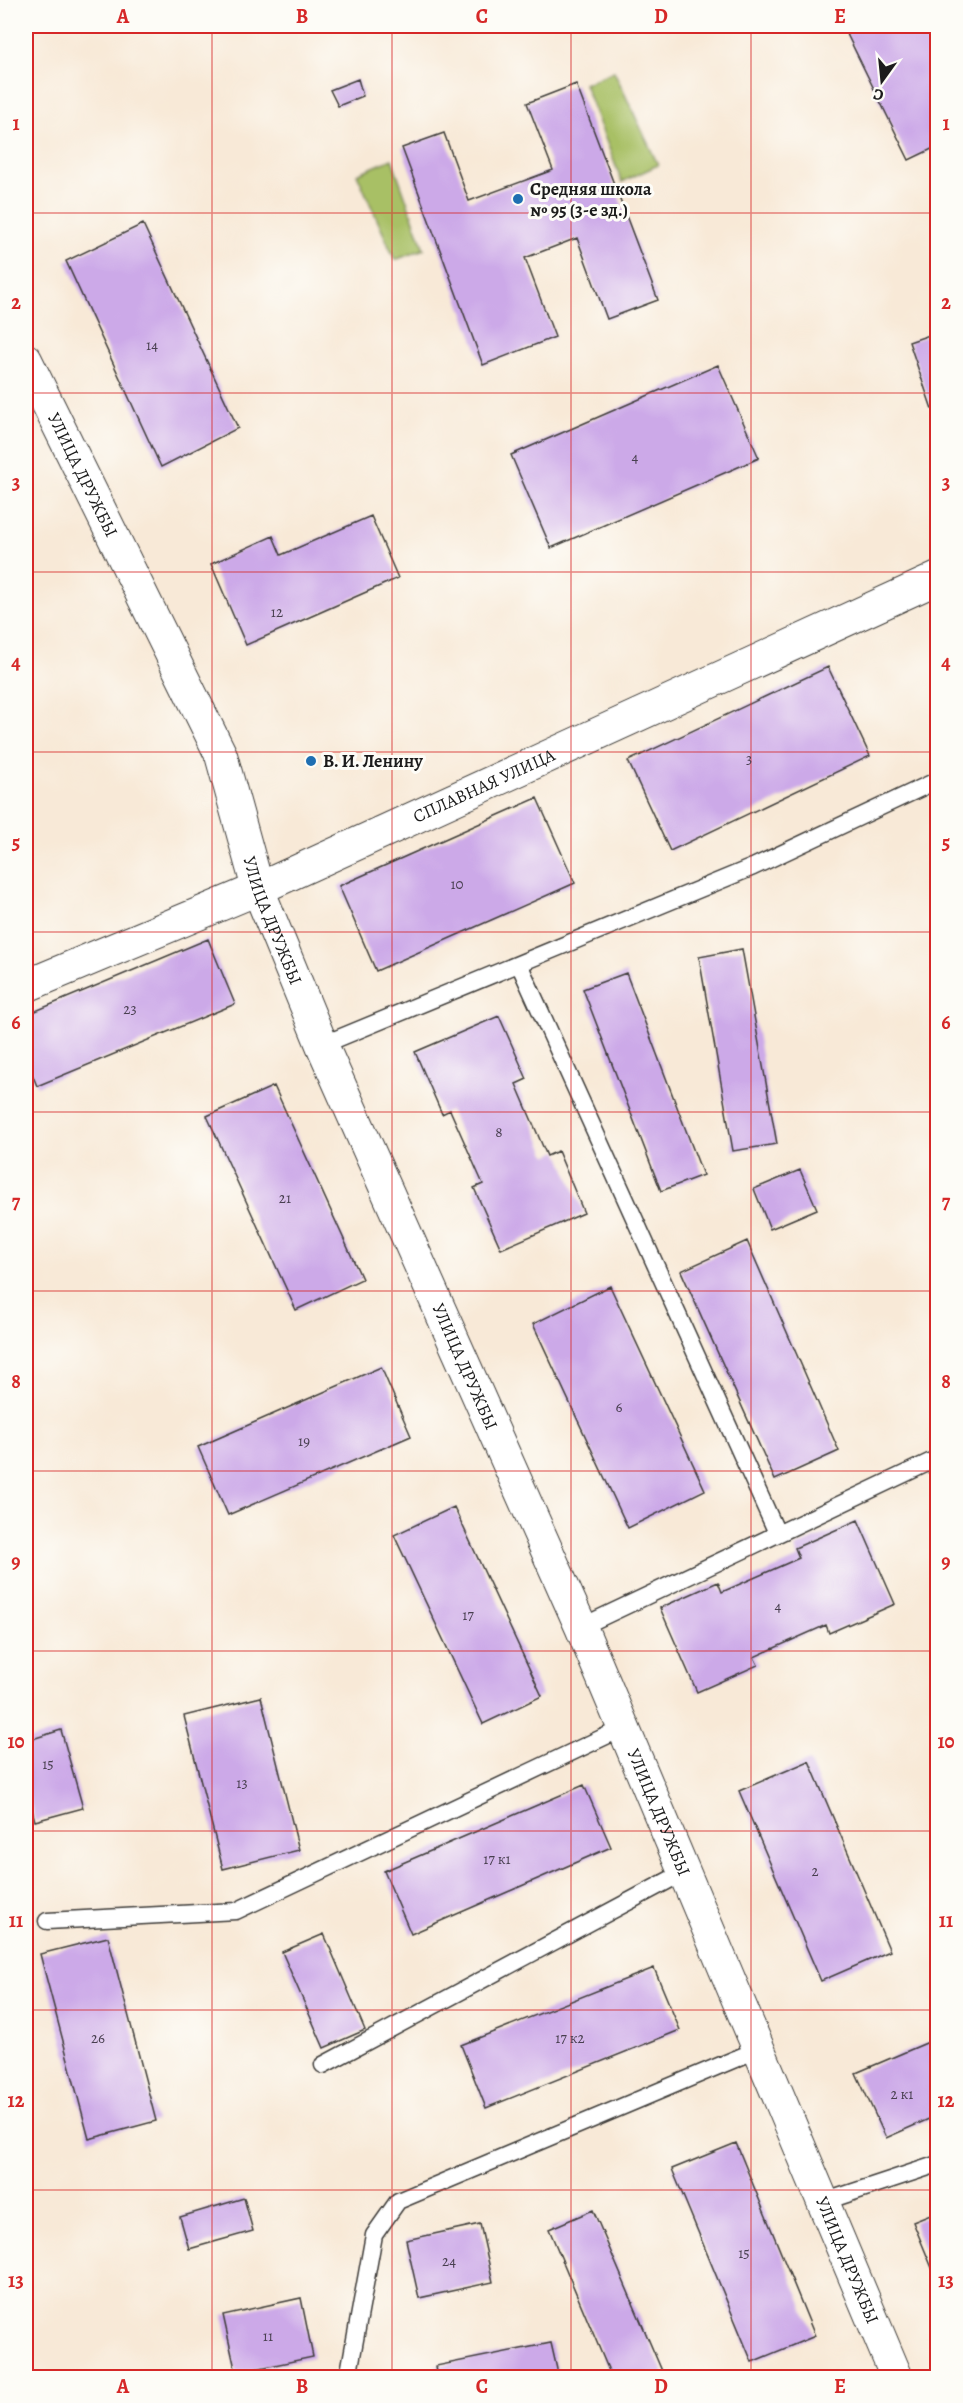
<svg xmlns="http://www.w3.org/2000/svg" width="963" height="2403" font-family="Alegreya,serif">
  <rect width="100%" height="100%" fill="#fdfcf7"/>
  <filter id="ink" filterUnits="userSpaceOnUse"><feTurbulence type="fractalNoise" baseFrequency=".0167" numOctaves="2"/><feDisplacementMap in="SourceGraphic" scale="12" xChannelSelector="R" yChannelSelector="G"/><feConvolveMatrix kernelMatrix="1 2 1 2 8 2 1 2 1" color-interpolation-filters="sRGB"/></filter>
  <filter id="wash" filterUnits="userSpaceOnUse"><feTurbulence type="fractalNoise" baseFrequency=".008" numOctaves="4" result="noise"/><feDisplacementMap in="SourceGraphic" scale="24" xChannelSelector="R" yChannelSelector="G"/><feGaussianBlur stdDeviation="1.35" result="paint"/><feColorMatrix in="noise" values="0 0 0 0 0 0 0 0 0 0 0 0 0 0 0 0 0 1.4 0 .05"/><feComposite in="paint" operator="in"/></filter>
  <g filter="url(#wash)">
    <rect width="100%" height="100%" fill="#f8e9d7"/>
    <!-- green -->
    <path fill="#a8c065" stroke="#626e40" stroke-width="1.5" d="M614,71L658,165L622,182L584,84Z
      M392,159L424,249L395,260L357,174Z"/>
    <g id="blocks">
      <!-- building -->
      <path fill="#cca9e8" d="M26,26H42L26,33Z
        M843,26H936L938,146L909,160Z
        M358,79L363,96L338,106L330,90Z
        M576,84L658,300L607,319L577,238L525,258L555,337L483,365L402,148L444,133L469,201L553,170L527,103Z
        M143,224L238,428L161,467L66,261Z
        M938,332V407L932,409L909,342Z
        M718,365L759,458L551,548L511,455Z
        M371,516L398,578L246,645L211,564L273,536L281,555Z
        M828,667L870,756L670,851L628,761Z
        M537,798L575,883L376,971L339,886Z
        M208,939L235,1004L37,1086L26,1059V1015Z
        M742,949L777,1144L733,1151L699,957Z
        M626,973L703,1175L661,1191L583,989Z
        M499,1016L527,1079L516,1084L547,1156L558,1151L584,1213L501,1249L474,1188L483,1184L450,1110L442,1114L415,1052Z
        M274,1086L362,1279L296,1310L207,1116Z
        M800,1170L817,1209L770,1229L754,1189Z
        M747,1241L839,1451L775,1480L681,1271Z
        M610,1286L705,1490L628,1528L533,1324Z
        M381,1367L411,1436L228,1515L198,1447Z
        M454,1507L542,1696L483,1724L394,1535Z
        M858,1520L895,1604L829,1633L826,1625L754,1657L758,1665L697,1692L660,1608L718,1582L722,1592L799,1558L795,1548Z
        M261,1697L299,1850L223,1869L184,1716Z
        M61,1730L83,1808L35,1821L26,1787V1741Z
        M809,1761L890,1951L821,1981L739,1791Z
        M584,1785L611,1847L411,1934L384,1871Z
        M324,1934L365,2030L324,2048L282,1952Z
        M108,1937L156,2121L89,2139L40,1954Z
        M654,1968L680,2030L486,2108L461,2045Z
        M938,2038V2115L886,2138L856,2073Z
        M736,2143L815,2336L752,2362L672,2169Z
        M244,2198L253,2231L189,2249L180,2217Z
        M593,2210L665,2378H612L549,2229Z
        M938,2212V2280H937L913,2222Z
        M480,2224L493,2282L419,2298L406,2240Z
        M301,2298L313,2357L236,2373L223,2315Z
        M551,2343L559,2378H438L436,2366Z"/>
    </g>
  </g>
  <g filter="url(#ink)">
    <use href="#blocks" fill-opacity="0" stroke="#3d3b38" stroke-width="1.5"/>
    <g fill="none" stroke-linecap="round" stroke-linejoin="round">
      <defs>
        <path id="lane" d="M519,964L777,1533
          M322,1045L753,867L938,780
          M581,1627L938,1458
          M47,1921L236,1911L623,1728
          M323,2065L684,1872
          M823,2202L938,2164
          M348,2378L374,2235L398,2201L759,2049"/>
        <g id="street">
          <path id="s1" d="M26,360L221,755L258,889L322,1045L581,1627L897,2378"/>
          <path id="s2" d="M26,986L258,889L938,578"/>
        </g>
      </defs>
      <!-- lane casing -->
      <use href="#lane" stroke="#3d3b38" stroke-width="19"/>
      <!-- street casing -->
      <use href="#street" stroke="#3d3b38" stroke-width="34"/>
      <!-- lane -->
      <use href="#lane" stroke="#fff" stroke-width="16"/>
      <!-- street -->
      <use href="#street" stroke="#fff" stroke-width="32"/>
    </g>
  </g>
  <!-- grid -->
  <path fill="none" stroke="#d62828" stroke-width="1.5" stroke-opacity="0.55" d="M212,26V2378M392,26V2378M571,26V2378M751,26V2378M26,213H938M26,393H938M26,572H938M26,752H938M26,932H938M26,1112H938M26,1291H938M26,1471H938M26,1651H938M26,1831H938M26,2010H938M26,2190H938"/>
  <!-- markers -->
  <g fill="#1f6fb2" stroke="#fdfcf7" stroke-width="2">
    <circle cx="518" cy="199" r="6"/>
    <circle cx="311" cy="761" r="6"/>
  </g>
  <g text-anchor="middle" dominant-baseline="central" stroke-width="6" stroke-linejoin="round" paint-order="stroke">
    <!-- number labels -->
    <g font-size="15" fill="#483f4f">
      <text x="152" y="345">14</text>
      <text x="635" y="457">4</text>
      <text x="277" y="612">12</text>
      <text x="749" y="759">3</text>
      <text x="457" y="884">10</text>
      <text x="130" y="1009">23</text>
      <text x="499" y="1132">8</text>
      <text x="285" y="1198">21</text>
      <text x="619" y="1407">6</text>
      <text x="304" y="1441">19</text>
      <text x="778" y="1606">4</text>
      <text x="468" y="1615">17</text>
      <text x="48" y="1764">15</text>
      <text x="242" y="1783">13</text>
      <text x="497" y="1859">17 к1</text>
      <text x="815" y="1871">2</text>
      <text x="98" y="2038">26</text>
      <text x="570" y="2038">17 к2</text>
      <text x="902" y="2094">2 к1</text>
      <text x="744" y="2253">15</text>
      <text x="449" y="2261">24</text>
      <text x="268" y="2336">11</text>
    </g>
    <!-- poi labels -->
    <g font-size="18" font-weight="bold" fill="#1c1c1c" stroke="#fdfcf7" text-anchor="start">
      <text x="530" y="189">Средняя школа<tspan x="530" dy="21">№ 95 (3-е зд.)</tspan></text>
      <text x="323" y="761">В. И. Ленину</text>
    </g>
    <!-- street labels -->
    <g font-size="18" fill="#1c1c1c" stroke="#fdfcf7">
      <text stroke="none"><textPath href="#s1" startOffset="128">УЛИЦА ДРУЖБЫ</textPath></text>
      <text stroke="none"><textPath href="#s2" startOffset="500">СПЛАВНАЯ УЛИЦА</textPath></text>
      <text stroke="none"><textPath href="#s1" startOffset="614">УЛИЦА ДРУЖБЫ</textPath></text>
      <text stroke="none"><textPath href="#s1" startOffset="1100">УЛИЦА ДРУЖБЫ</textPath></text>
      <text stroke="none"><textPath href="#s1" startOffset="1586">УЛИЦА ДРУЖБЫ</textPath></text>
      <text stroke="none"><textPath href="#s1" startOffset="2072">УЛИЦА ДРУЖБЫ</textPath></text>
    </g>
  </g>
  <!-- margin -->
  <rect width="963" height="2403" fill="none" stroke="#fdfcf7" stroke-width="66"/>
  <!-- north arrow -->
  <g transform="translate(882 81) rotate(195)" stroke="#fdfcf7" stroke-width="4.5" paint-order="stroke">
  <path d="M0-4.5L10 22L0 15L-10 22Z" fill="#1c1c1c"/>
  <text y="-9" font-size="16" font-weight="bold" text-anchor="middle" fill="#1c1c1c">С</text>
  </g>
  <rect x="33" y="33" width="897" height="2337" fill="none" stroke="#d62828" stroke-width="2"/>
  <g font-size="20" text-anchor="middle" font-weight="bold" fill="#d62828">
    <text x="123" y="23">A</text>
    <text x="302" y="23">B</text>
    <text x="482" y="23">C</text>
    <text x="661" y="23">D</text>
    <text x="840" y="23">E</text>
    <text x="16" y="130">1</text>
    <text x="946" y="130">1</text>
    <text x="16" y="309">2</text>
    <text x="946" y="309">2</text>
    <text x="16" y="489">3</text>
    <text x="946" y="489">3</text>
    <text x="16" y="669">4</text>
    <text x="946" y="669">4</text>
    <text x="16" y="849">5</text>
    <text x="946" y="849">5</text>
    <text x="16" y="1029">6</text>
    <text x="946" y="1029">6</text>
    <text x="16" y="1208">7</text>
    <text x="946" y="1208">7</text>
    <text x="16" y="1388">8</text>
    <text x="946" y="1388">8</text>
    <text x="16" y="1568">9</text>
    <text x="946" y="1568">9</text>
    <text x="16" y="1748">10</text>
    <text x="946" y="1748">10</text>
    <text x="16" y="1927">11</text>
    <text x="946" y="1927">11</text>
    <text x="16" y="2107">12</text>
    <text x="946" y="2107">12</text>
    <text x="16" y="2287">13</text>
    <text x="946" y="2287">13</text>
    <text x="123" y="2393">A</text>
    <text x="302" y="2393">B</text>
    <text x="482" y="2393">C</text>
    <text x="661" y="2393">D</text>
    <text x="840" y="2393">E</text>
  </g>
</svg>
